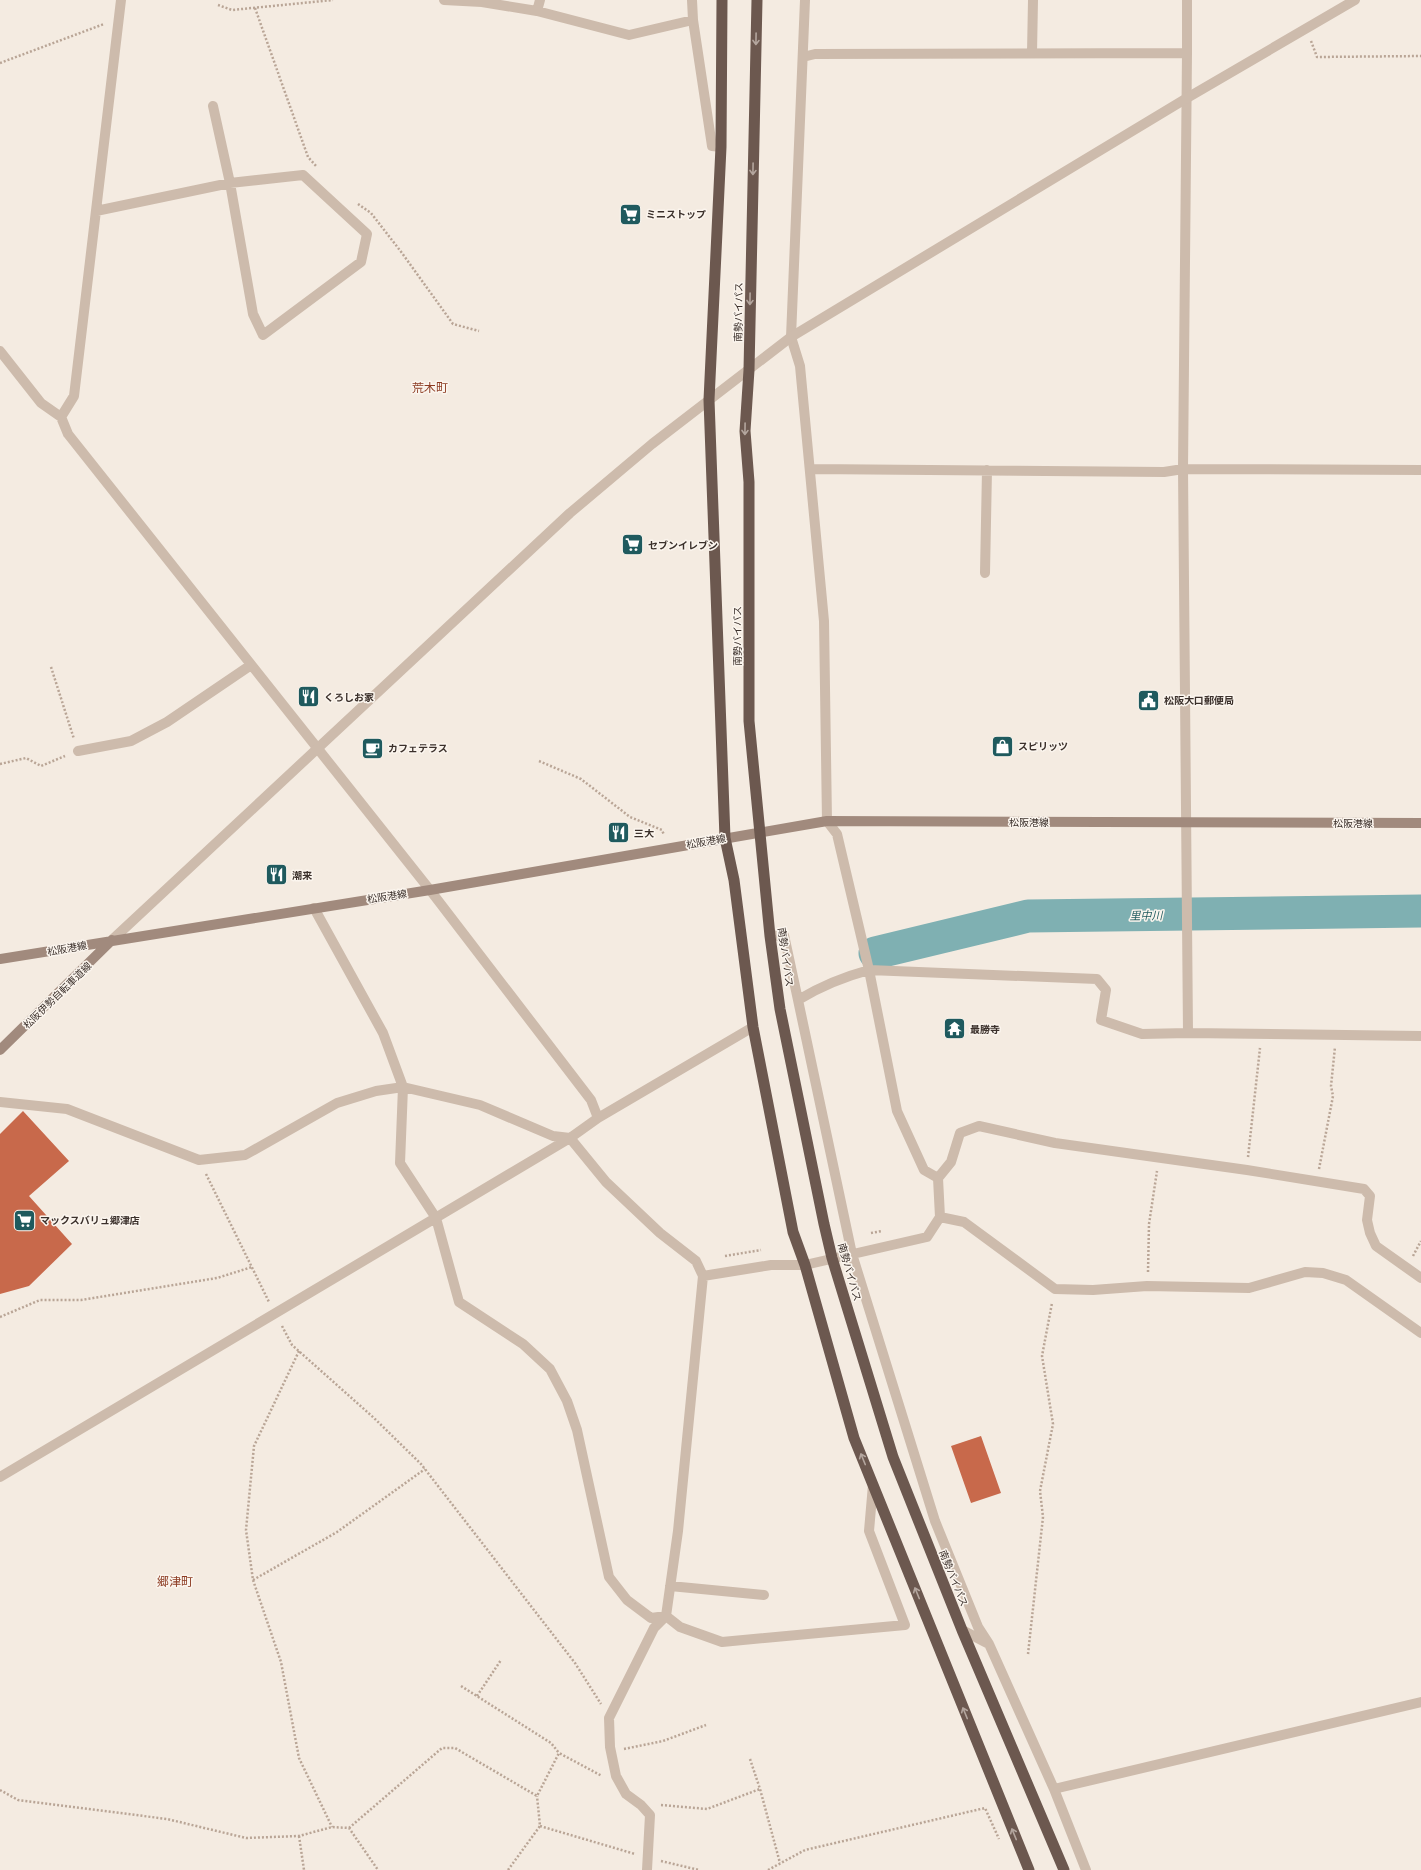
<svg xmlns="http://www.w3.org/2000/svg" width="1421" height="1870" font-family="Manrope,'Noto Sans JP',sans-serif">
  <rect width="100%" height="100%" fill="#f4ebe1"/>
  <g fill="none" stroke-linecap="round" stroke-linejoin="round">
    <!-- river -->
    <path stroke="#7fb0b2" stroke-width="33" d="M875,953L1028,916L1421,911"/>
  </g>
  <!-- building -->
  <path fill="#c8694b" d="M23,1111L69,1161L29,1196L72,1244L29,1286L0,1294V1134Z
    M981,1436L1001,1493L971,1503L951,1446Z"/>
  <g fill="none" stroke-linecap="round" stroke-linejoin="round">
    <!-- path -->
    <path stroke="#b9a596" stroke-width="2.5" stroke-dasharray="2 2" stroke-linecap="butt" d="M218,5L232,10L333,0
      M255,8L308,157L317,167
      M1311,41L1317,57L1421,56
      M0,63L104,24
      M358,204L371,213L402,253L453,324L479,331
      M51,667L74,739
      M539,761L581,779L630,817L662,830L664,835
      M0,764L26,758L41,766L65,756
      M1248,1157L1260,1048
      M1319,1169L1333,1096L1331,1086L1335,1047
      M206,1174L269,1302
      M871,1233L882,1231
      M725,1256L761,1250
      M1413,1256L1421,1241
      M1148,1272L1149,1224L1157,1171
      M0,1317L40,1300H81L217,1278L252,1267
      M282,1326L292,1345L374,1418L421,1464L575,1663L601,1704
      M299,1351L254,1446L246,1530L253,1580L281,1662L299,1758L332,1827
      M253,1580L337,1532L425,1469
      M1028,1654L1043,1517L1040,1491L1053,1424L1042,1356L1052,1303
      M461,1686L551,1743L559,1753
      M477,1696L501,1660
      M624,1749L663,1741L706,1725
      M750,1759L760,1789L780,1863
      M0,1790L18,1800L167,1819L246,1838L299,1836L332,1827L349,1828L378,1870
      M661,1805L707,1809L760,1789
      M540,1826L635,1854
      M349,1828L442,1748H455L537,1796L559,1753L602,1776
      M299,1836L304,1870
      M661,1861L699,1870
      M508,1870L540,1826L537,1796
      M768,1870L805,1850L985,1808L999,1839"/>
    <!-- minor -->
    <path stroke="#cdbbac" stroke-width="10" d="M444,0L482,2L537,11L629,35L693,20L712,146L721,147
      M692,0L693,20
      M805,0L791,337L800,366L824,621L827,821L837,834L869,970L897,1111L924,1170L938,1178
      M1187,0V53
      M537,11L540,0
      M1032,53L1033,0
      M803,57L815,54L1187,53L1183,469L1188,1033L1421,1036
      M96,211L230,183L303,175L367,234L361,262L263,335L253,314L230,183L213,106
      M0,351L41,403L61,417L68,434L430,890L591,1100L598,1118
      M61,417L74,396L121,0
      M811,469L1164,472L1183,469L1421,470
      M985,573L987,470
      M78,751L131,741L167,722L251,665
      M314,908L383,1033L403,1087L400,1163L436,1218L459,1302L523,1344L550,1369L567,1401L577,1430L609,1577L627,1600L651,1618L666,1616L680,1627L722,1642L905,1625L869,1531L873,1485
      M770,936L784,935L798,1000C821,986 843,977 869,970L1097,979L1106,990L1101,1020L1142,1034L1188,1033
      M798,1000L852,1254L935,1521L978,1627L989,1644
      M0,1102L67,1109L199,1160L245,1155L337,1103L376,1091L403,1087L480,1105L553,1136L570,1138L606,1182L660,1233L696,1261L703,1276L678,1531L666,1616L654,1628L609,1718L610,1747L616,1776L626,1794L641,1805L650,1815L647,1870
      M940,1217L964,1222L1055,1289L1093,1290L1147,1286L1249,1288L1305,1272L1323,1273L1346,1280L1421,1333
      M703,1276L771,1265H805L927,1237L940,1217L938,1178L951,1162L960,1133L979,1126L1055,1143L1247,1170L1364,1189L1370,1196L1367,1220L1370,1233L1376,1246L1421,1278
      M0,1477L570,1138L598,1118L753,1027
      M670,1586L764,1595
      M962,1630L989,1644L1054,1789
      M1086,1870L1054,1789L1421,1702"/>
    <!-- tertiary -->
    <path stroke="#cdbbac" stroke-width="10" d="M112,940L570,513L652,444L791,337L1187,98L1355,0"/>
    <!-- secondary -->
    <path stroke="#a18a7d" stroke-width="10" d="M0,959L430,890L827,821L1421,823
      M0,1050L112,940"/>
    <!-- trunk -->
    <path stroke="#6c584f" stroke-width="11" d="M722,0L721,147L709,400L725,838L734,880L753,1027L793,1232L805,1265L854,1438L1029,1870
      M757,0L749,370L745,431L749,482V721L770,936L780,1009L824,1224L832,1258L893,1457L962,1630L1064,1870"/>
  </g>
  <!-- one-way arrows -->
  <defs><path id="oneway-shaft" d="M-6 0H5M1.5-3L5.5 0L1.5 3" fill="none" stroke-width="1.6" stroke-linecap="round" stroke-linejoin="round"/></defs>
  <g stroke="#b4a69e">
    <use href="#oneway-shaft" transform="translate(756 39) rotate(91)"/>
    <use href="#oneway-shaft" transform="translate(753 169) rotate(91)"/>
    <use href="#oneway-shaft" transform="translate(750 299) rotate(91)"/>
    <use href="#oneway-shaft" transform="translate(745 429) rotate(91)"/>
    <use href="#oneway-shaft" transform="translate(863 1459) rotate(-112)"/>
    <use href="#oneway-shaft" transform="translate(917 1593) rotate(-112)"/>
    <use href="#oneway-shaft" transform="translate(965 1713) rotate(-112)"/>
    <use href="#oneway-shaft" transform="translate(1014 1834) rotate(-112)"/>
  </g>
  <!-- icons -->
  <defs>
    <symbol id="supermarket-square" viewBox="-11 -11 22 22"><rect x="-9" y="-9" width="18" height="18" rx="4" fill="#1f5a5e" stroke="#fbf5ee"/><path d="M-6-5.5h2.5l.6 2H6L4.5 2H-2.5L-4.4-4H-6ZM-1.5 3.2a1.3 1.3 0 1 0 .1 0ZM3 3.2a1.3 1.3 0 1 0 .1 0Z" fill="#fff"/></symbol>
    <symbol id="restaurant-square" viewBox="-11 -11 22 22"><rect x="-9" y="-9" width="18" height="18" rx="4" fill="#1f5a5e" stroke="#fbf5ee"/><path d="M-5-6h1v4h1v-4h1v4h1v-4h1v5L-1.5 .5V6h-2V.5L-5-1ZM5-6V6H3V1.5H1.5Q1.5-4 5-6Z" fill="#fff"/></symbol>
    <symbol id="civic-square" viewBox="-11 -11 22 22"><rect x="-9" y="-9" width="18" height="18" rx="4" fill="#1f5a5e" stroke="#fbf5ee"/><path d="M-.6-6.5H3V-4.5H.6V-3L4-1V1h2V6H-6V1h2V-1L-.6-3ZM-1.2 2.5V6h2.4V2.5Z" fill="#fff"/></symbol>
    <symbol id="shop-square" viewBox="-11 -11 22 22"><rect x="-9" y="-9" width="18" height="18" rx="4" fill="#1f5a5e" stroke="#fbf5ee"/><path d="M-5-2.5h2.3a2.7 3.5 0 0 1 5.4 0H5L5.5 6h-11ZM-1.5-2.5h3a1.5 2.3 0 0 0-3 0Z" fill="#fff"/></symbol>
    <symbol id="cafe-square" viewBox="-11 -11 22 22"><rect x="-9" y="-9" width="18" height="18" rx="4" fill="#1f5a5e" stroke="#fbf5ee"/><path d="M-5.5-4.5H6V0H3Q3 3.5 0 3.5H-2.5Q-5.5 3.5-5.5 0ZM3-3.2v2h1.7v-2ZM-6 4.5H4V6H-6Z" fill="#fff"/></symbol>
    <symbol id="temple-square" viewBox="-11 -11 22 22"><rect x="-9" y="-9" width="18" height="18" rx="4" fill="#1f5a5e" stroke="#fbf5ee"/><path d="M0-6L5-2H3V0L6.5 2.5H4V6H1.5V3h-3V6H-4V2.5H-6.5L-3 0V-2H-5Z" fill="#fff"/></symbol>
  </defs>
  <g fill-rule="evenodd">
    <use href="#supermarket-square" x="618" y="202" width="25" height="25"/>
    <use href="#supermarket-square" x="620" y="532" width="25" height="25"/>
    <use href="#restaurant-square" x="296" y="684" width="25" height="25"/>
    <use href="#civic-square" x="1136" y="688" width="25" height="25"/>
    <use href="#shop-square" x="990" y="734" width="25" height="25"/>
    <use href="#cafe-square" x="360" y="736" width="25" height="25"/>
    <use href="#restaurant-square" x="606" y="820" width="25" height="25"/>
    <use href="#restaurant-square" x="264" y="862" width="25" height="25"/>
    <use href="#temple-square" x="942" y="1016" width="25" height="25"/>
    <use href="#supermarket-square" x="12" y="1208" width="25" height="25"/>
  </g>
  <g text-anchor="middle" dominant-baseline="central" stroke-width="3" stroke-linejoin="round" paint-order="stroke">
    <!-- poi labels -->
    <g font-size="10" font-weight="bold" fill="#3b302b" stroke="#fbf5ee" text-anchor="start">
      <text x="646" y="214">ミニストップ</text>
      <text x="648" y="545">セブンイレブン</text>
      <text x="324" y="697">くろしお家</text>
      <text x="1164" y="700">松阪大口郵便局</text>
      <text x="1018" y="746">スピリッツ</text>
      <text x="388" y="748">カフェテラス</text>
      <text x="634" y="833">三大</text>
      <text x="292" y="875">潮来</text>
      <text x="970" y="1029">最勝寺</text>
      <text x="40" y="1220">マックスバリュ郷津店</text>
    </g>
    <!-- street labels -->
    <g font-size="10" fill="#3b302b" stroke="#fbf5ee">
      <text transform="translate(738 312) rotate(-89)">南勢バイパス</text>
      <text transform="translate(737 636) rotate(-90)">南勢バイパス</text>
      <text x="1029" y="822">松阪港線</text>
      <text x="1353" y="823">松阪港線</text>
      <text transform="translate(706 841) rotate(-10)">松阪港線</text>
      <text transform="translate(387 896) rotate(-9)">松阪港線</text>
      <text transform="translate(67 948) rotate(-10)">松阪港線</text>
      <text transform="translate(786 957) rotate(82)">南勢バイパス</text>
      <text transform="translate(57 995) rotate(-44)">松阪伊勢自転車道線</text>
      <text transform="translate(850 1272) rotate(74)">南勢バイパス</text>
      <text transform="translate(954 1578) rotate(68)">南勢バイパス</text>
    </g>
    <!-- water labels -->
    <g font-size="11" font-style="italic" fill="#1f5a5e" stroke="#fbf5ee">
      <text transform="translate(1146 915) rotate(-1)">里中川</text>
    </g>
    <!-- quarter labels -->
    <g font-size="12" fill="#8c3b22" stroke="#fbf5ee">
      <text x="430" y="387">荒木町</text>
      <text x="175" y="1581">郷津町</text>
    </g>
  </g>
</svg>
